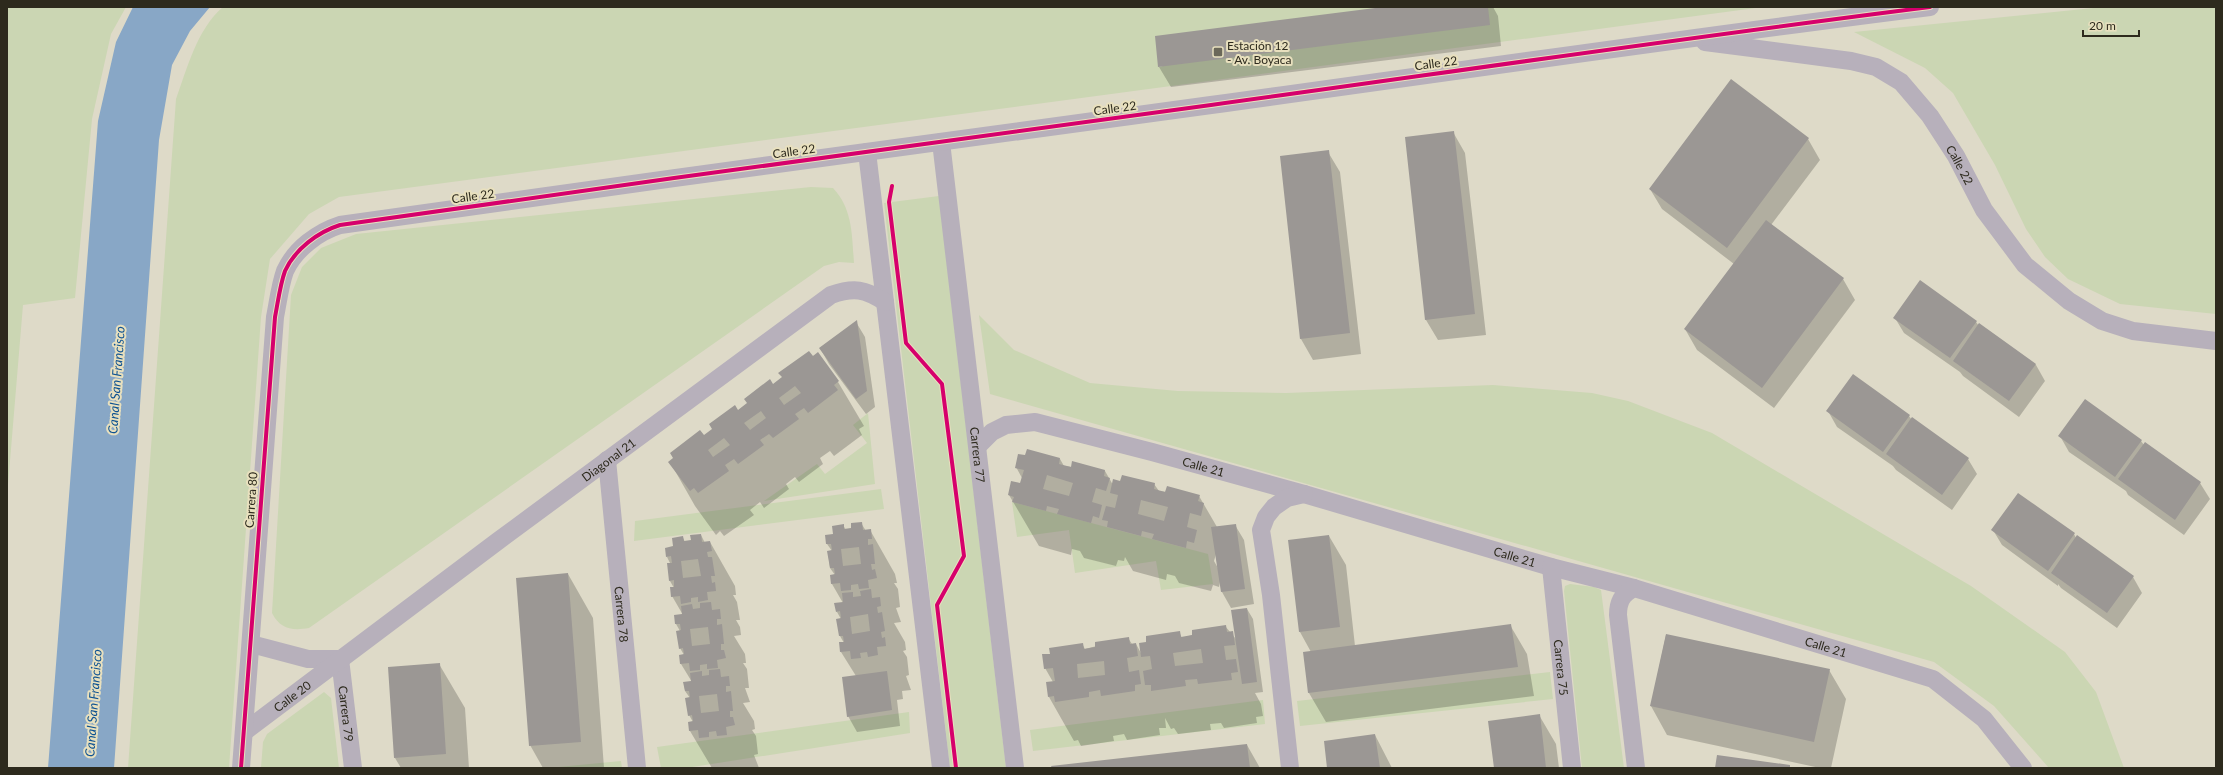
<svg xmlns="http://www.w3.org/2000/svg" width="2223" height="775" font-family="Lato,sans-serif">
  <rect width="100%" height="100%" fill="#dedac8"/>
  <!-- green -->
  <path fill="#cbd6b3" d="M7,7H126L111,34L92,119L75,298L23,305L7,497Z
    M223,7H1763L339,197L309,214L270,259L261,317L229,768H128L176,99C187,69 197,29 223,7Z
    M2103,7H2216V314L2120,304L2068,279L2045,257L2026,229L1995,165L1953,93L1925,68L1854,32Z
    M811,187L833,188C853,209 852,236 854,263L839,262L824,266L309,628C292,631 280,629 272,613L291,295L302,267L321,248L356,234Z
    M939,196L1006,768H950L884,203Z
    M979,315L1014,350L1090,383L1178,391L1286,393L1493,385L1592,393L1628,401L1712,433L1971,586L2065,652L2096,692L2124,768H2049L1994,706L1934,662L990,394Z
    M868,413L875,484L764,501L817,464L825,474L867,443L853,425Z
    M881,489L884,509L634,541L635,521Z
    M1012,502L1208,554L1213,584L1161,590L1156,561L1075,573L1069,530L1017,537Z
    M1570,584L1594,587L1601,590L1624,768H1582L1564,591L1565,586Z
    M1550,672L1553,699L1300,726L1297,701Z
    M324,692L331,698L339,768H261L263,742L267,734Z
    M1263,700L1265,724L1033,751L1030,730Z
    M909,712L910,733L686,768H661L657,747Z
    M621,761L622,768H548Z"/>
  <!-- water -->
  <path fill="#88a7c6" d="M133,7H210L190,31L172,65L159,140L114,768H48L98,121L116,42Z"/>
  <!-- shadow -->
  <path fill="#0003" fill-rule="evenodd" d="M1391,7H1493L1498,16L1501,46L1171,87L1159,67Z
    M1731,81L1808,139L1820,160L1771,225L1843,279L1855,300L1774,408L1697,350L1685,329L1734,264L1662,209L1650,189Z
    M1453,132L1465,153L1486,335L1438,340L1426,320L1406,138Z
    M1328,152L1340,172L1361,354L1313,360L1301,339L1281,157Z
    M1920,282L1976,322L1979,326L1980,325L2036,365L2045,381L2019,417L1963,376L1960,372L1904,333L1895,318Z
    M856,322L865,337L875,407L866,414L829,364L820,348Z
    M817,354L838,382L864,426L859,429L862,435L834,456L830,451L820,458L823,464L799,482L795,477L786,484L789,489L764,508L760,502L750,510L754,515L724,536L720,531L716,535L695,506L670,462L783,378L780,373Z
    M1828,411L1909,416L1912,420L1968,459L1977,474L1952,510L1896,470L1893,466L1837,427Z
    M2060,436L2141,441L2144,445L2145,443L2200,483L2210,499L2184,535L2128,495L2126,491L2069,452Z
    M1060,459L1064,466L1105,471L1113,485L1121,482L1154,484L1159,491L1199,496L1217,527L1235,525L1244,540L1254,604L1231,608L1222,592L1220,582L1219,587L1213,585L1211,591L1179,583L1175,576L1167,574L1166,580L1133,571L1125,557L1124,561L1118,560L1116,566L1084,558L1080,551L1072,549L1071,555L1039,546L1009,495L1021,484L1022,478L1016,467ZM1216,554L1218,568L1214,561Z
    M861,523L866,531L870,530L895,574L897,583H894L898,589L900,607L896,608L901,622L894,623L905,642L906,650L903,651L907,657L909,675L906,676L911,690L902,691L903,699L897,700L900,726L857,732L848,716L856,676L841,652L844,643L840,636L841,619L837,612L843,603L832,584L831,576L835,575L830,568L828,552L832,551L827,544L843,525L846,530L852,529Z
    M1993,530L2074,534L2076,538L2133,577L2142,593L2117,628L2061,588L2058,584V586L2002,545Z
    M701,535L705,543L710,542L735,586L736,595H733L737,602L740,620H736L740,627L741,635L734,636L745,654L746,663H743L747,669L749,688H745L750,702L743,703L754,721L755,729L752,730L756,736L758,754L754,755L759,768H712L690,731L689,723L693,722L689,715L690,698L685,691L684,683L692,682L681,664L680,656L684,655L680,648V631L676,624L675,616L683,615L672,596L674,588L670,581V563L667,557L683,538L685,542L692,541Z
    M1329,536L1346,565L1355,646L1510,625L1527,654L1534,696L1326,722L1309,693L1311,652L1300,632Z
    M568,574L593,618L604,768H543L530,745Z
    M1247,609L1253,619L1263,692L1255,693L1261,704L1263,716L1256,717L1257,723L1224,728L1221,723L1210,724L1211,730L1178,734L1174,728L1171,729L1165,718L1166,728H1159L1160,735L1127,740L1124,734L1113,736L1114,741L1081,746L1078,740L1074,741L1049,697L1053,682L1045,668L1051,655L1082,644L1085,649L1128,638L1132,644H1136L1142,655L1179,632L1182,638L1225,626L1236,639Z
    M1666,635L1829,670L1846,699L1831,768H1820L1667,735L1651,706Z
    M439,664L465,708L469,768H401L395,758Z
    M1539,715L1556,744L1559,768H1495Z
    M1375,735L1392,768H1328Z
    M1247,745L1260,768H1053Z"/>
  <!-- building -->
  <path fill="#9b9794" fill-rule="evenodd" d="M1383,7H1488L1490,25L1158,67L1155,36Z
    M1731,79L1809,138L1727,248L1649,189Z
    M1454,131L1475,314L1425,320L1405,137Z
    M1329,150L1350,333L1300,339L1280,156Z
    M1766,220L1844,278L1762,388L1684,329Z
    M1920,280L1977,321L1950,358L1893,318Z
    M857,320L867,391L856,399L819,348Z
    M1979,323L2036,364L2009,401L1953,361Z
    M809,351L813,356L818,352L839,381L834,385L838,390L808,413L804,408L795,414L799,419L773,438L769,434L760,440L764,445L738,464L734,459L725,465L729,471L698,493L694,488L690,491L668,462L673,458L670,453L700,430L704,435L712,429L709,424L735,405L738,410L747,403L744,399L770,379L773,384L782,377L778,373ZM795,386L801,393L784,405L779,398ZM761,411L766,418L750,430L744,423ZM724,438L730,445L713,457L708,450Z
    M1853,374L1910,415L1883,452L1826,411Z
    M2085,399L2142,440L2115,477L2058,436Z
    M1912,417L1969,458L1942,495L1886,454Z
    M2145,442L2201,482L2175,520L2118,479Z
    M1027,449L1060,458L1059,464L1071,467L1072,461L1105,470L1104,476L1110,478L1106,491L1096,488L1092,502L1102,505L1099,518L1093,516L1091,523L1057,514L1059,509L1047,506L1046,511L1012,502L1014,497L1008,495L1011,481L1020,483L1024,470L1015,468L1018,454L1025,455ZM1047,475L1073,483L1069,496L1043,489Z
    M1122,475L1155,483L1154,489L1165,492L1167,486L1200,495L1198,501L1204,503L1201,516L1190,513L1187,527L1197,530L1194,543L1187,541L1186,548L1152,539L1154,534L1142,531L1141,536L1107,527L1108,521L1102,520L1106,506L1115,508L1118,495L1110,493L1113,479L1120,481ZM1141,500L1168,507L1164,521L1138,514Z
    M2018,493L2075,533L2048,571L1991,530Z
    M862,522L863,530L871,529L872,539H868V545L873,544L875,564H871L872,570L875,569L877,578L868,580L869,588L859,589L858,584L851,585V590L841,591L840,583L831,584L830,575L835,574L834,568H830L827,551L832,550L831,544H826L825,535L833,534L832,526L844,524V529L851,528V523ZM859,547L861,564L843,566L841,549Z
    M1236,524L1245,589L1221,592L1211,527Z
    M701,534L702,542L710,541L712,551L707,552L708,557H712L715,576H711L712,583L715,582L716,591L707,592L708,600L698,602V597L691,598V602L681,604L680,596L671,597L670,587H674V580L669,581L667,563H672L671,556L666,557L665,548L673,546L672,538L683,536L684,541L691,540L690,535ZM698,559L701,576L683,578L681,561Z
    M1329,535L1340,627L1299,632L1288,540Z
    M2077,535L2134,576L2107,613L2051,573Z
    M568,573L581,742L529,746L516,578Z
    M871,589L872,598L880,597L881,606L877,607L878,613L882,612L885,631L881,632L882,638L885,637L886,646L877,647L878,655L868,657L867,652L860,653L861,658L851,659L850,651L840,652L839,642H844L843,636H839L836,619L841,618L840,611L836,612L834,603L843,602L842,593L853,592V597L861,596L860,591ZM868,614L870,631L852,634L850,617Z
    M711,602L712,610L720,609L721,619H717V625L722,624L724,644H721V650H724L726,658L717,660L718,668L707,669V664L700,665V670L690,671L689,663L680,664L679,655L684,654L683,648L679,649L676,631L681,630L680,624H675L674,615L682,614L681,606L692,604L693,609L700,608V603ZM708,627L710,644L692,646L690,629Z
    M1247,608L1257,682L1242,684L1231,610Z
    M1511,624L1518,667L1308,693L1303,652Z
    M1226,625L1227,632L1233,631L1235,645L1224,646L1226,660L1236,659L1238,672L1231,673L1232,680L1198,684L1197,679L1185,680L1186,686L1151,691V685H1145L1143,671L1152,669L1150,656L1141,657L1139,643L1146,642V636L1180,631L1181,637L1192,635V630ZM1201,649L1203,663L1175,666L1173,653Z
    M1666,634L1830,669L1814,742L1650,706Z
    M1129,637L1130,644L1136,643L1138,656L1127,658L1129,672L1139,670L1141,684L1135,685V691L1101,696L1100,690L1089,692V697L1055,702L1054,696L1048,697L1046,682L1055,681L1053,668L1044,669L1042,654H1050L1049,648L1083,643L1084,649L1095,647V642ZM1104,661L1105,675L1078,678L1077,664Z
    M440,663L446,754L394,758L388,667Z
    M720,669L721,677L729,676L730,686H726V692L731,691L733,711H730V717H733L735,725L726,727L727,735L717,736L716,731L709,732V737L699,738L698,730L689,731L688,722L693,721L692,715L688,716L685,698L690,697L689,691H685L683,682L691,681L690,673L702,671V676L709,675V670ZM717,694L719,711L701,713L699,696Z
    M887,671L892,710L847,717L842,677Z
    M1540,714L1546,768H1494L1488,721Z
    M1375,734L1380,768H1327L1324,741Z
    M1247,744L1250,768H1052L1051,766Z
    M1717,755L1790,765V768H1715Z"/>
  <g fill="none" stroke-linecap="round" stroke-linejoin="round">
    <!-- minor -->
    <g stroke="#b7b0bb" stroke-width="18">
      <path id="s1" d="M1705,42L1851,61L1876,67L1901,82L1930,116L1956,156L1984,210L2025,265L2069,301L2102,321L2133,331L2216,341"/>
      <path id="s2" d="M941,142L1015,768"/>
      <path d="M867,152L941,768"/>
      <path id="s3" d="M978,446L992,432L1006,425L1035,422L1152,452L1304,494L1551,567L1634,588L1933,679L1984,719L2023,768"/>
      <path id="s4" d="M607,460L637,768"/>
      <path id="s5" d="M1551,567L1572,768"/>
      <path d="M1634,588C1622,594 1618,602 1618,615L1636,768"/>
      <path d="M251,644L308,659H340"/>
      <path id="s6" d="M340,659L353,768"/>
      <path id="s7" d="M244,732L498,541L831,295C854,287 865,289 885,302"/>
      <path d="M241,768L275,317C278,302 280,285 285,271C295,249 318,232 340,225C630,183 921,145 1211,105C1451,72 1690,37 1930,7"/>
      <path d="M1290,768L1271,595L1261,530L1266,517L1274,507L1287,498L1304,494"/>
    </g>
    <defs>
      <path id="cycleway" d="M892,186L889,202L906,343L942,384L964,556L937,605L956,768
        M241,768L275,317C278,302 280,285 285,271C295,249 318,232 340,225C630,183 921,145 1211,105C1451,72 1690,37 1930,7"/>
    </defs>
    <!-- cycleway casing -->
    <use href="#cycleway" stroke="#e8e0be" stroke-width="6"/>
    <!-- cycleway -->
    <use href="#cycleway" stroke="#d6006c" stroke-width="4"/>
  </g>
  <!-- markers -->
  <rect fill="#6b6859" stroke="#e8e0be" stroke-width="1.5" x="1213" y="47" width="10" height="10" rx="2"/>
  <g text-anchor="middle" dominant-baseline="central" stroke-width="4" stroke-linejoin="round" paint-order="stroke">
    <!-- poi labels -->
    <g font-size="12" fill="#2d2a1d" stroke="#e8e0be" text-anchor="start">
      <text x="1227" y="45">Estación 12<tspan x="1227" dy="14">- Av. Boyaca</tspan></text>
    </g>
    <!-- street labels -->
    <g font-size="12" fill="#2d2a1d" stroke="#e8e0be">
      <text transform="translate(1436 63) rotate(-8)">Calle 22</text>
      <text transform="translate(1115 108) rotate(-8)">Calle 22</text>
      <text transform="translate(794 151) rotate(-8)">Calle 22</text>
      <text stroke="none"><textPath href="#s1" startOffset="304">Calle 22</textPath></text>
      <text transform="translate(473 196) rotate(-8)">Calle 22</text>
      <text stroke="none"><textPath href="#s2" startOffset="315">Carrera 77</textPath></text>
      <text stroke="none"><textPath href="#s7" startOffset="455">Diagonal 21</textPath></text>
      <text stroke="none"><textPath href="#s3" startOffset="239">Calle 21</textPath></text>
      <text transform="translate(251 500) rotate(-86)">Carrera 80</text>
      <text stroke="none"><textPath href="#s3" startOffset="563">Calle 21</textPath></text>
      <text stroke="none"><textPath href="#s4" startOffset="155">Carrera 78</textPath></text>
      <text stroke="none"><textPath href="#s3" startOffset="887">Calle 21</textPath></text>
      <text stroke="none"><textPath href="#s5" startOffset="101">Carrera 75</textPath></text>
      <text stroke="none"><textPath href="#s7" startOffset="60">Calle 20</textPath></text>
      <text stroke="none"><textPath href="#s6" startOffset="55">Carrera 79</textPath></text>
    </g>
    <!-- water labels -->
    <g font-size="13" font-style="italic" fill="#0c5191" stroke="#e8e0be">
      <text transform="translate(116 380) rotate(-86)">Canal San Francisco</text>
      <text transform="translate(93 703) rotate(-86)">Canal San Francisco</text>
    </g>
  </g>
  <!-- border -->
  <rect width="2223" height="775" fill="none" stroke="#2d2a1d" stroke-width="16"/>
  <!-- scale -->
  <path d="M2083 30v6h56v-6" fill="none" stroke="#2d2a1d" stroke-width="2"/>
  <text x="2089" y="30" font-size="12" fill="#2d2a1d" stroke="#e8e0be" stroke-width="3" paint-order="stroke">20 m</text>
</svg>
